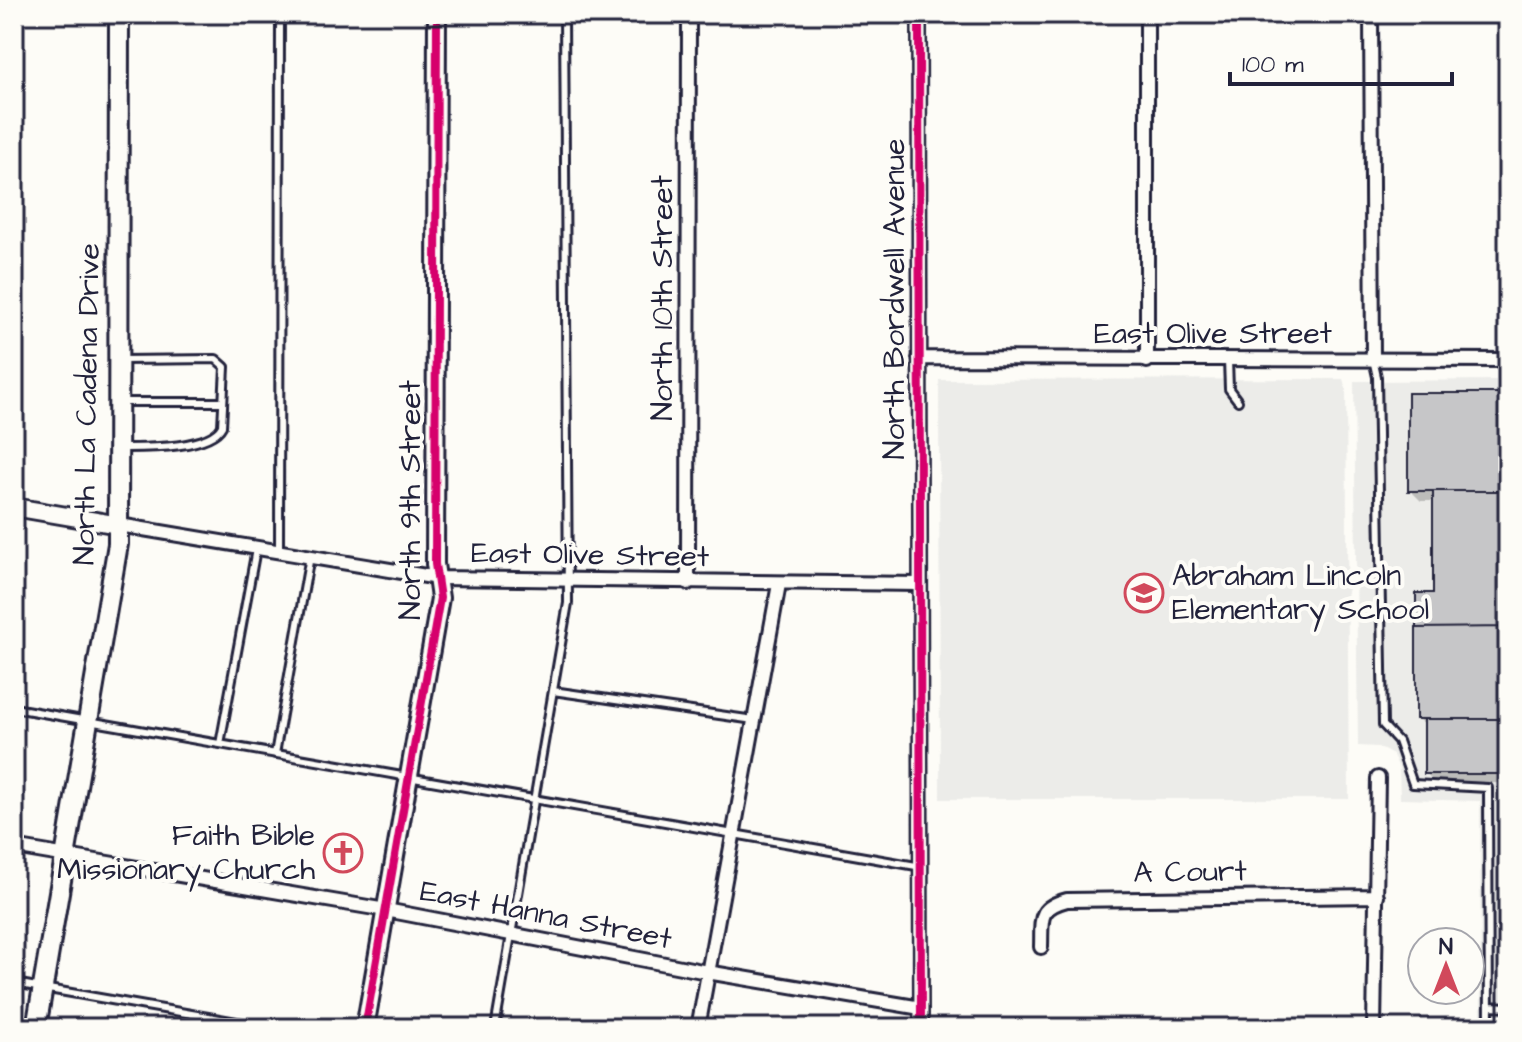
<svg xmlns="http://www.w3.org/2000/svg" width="1522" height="1042" font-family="'Architects Daughter',sans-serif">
  <rect width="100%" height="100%" fill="#fdfcf7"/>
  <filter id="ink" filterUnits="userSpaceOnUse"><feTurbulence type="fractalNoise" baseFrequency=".0125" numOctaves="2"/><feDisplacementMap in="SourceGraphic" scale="16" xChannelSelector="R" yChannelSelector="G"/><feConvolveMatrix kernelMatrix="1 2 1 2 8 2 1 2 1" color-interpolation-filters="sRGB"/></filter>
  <g filter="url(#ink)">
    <!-- built -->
    <path fill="#ecece9" d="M1343,379L1346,388L1349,799H940L939,380Z
      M1508,380V1028H1481L1480,801L1400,799L1399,768L1393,755L1378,747L1358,746L1354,381Z"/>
    <!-- shadow -->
    <path fill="#0003" d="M1508,395V936L1505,932L1504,783L1436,784L1426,773V726L1418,719L1435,595V501H1421L1410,490Z"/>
    <!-- building -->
    <path fill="#c6c6c8" stroke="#22223b" stroke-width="2" d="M1408,393H1508V491H1408Z
      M1433,491H1508V627L1416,628V593H1433Z
      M1508,627V719H1416V628Z
      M1424,719H1508V774H1424Z
      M1502,774H1508V933H1503Z"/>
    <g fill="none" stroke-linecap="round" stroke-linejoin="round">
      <defs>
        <path id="service" d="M1373,359L1377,377L1383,725L1398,741L1413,784L1488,788L1489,1028
          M121,360L216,359L225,367L222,426C210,449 146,448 122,448
          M1228,360L1229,389L1238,401
          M122,402H223
          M279,550L280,14
          M553,691L754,720
          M14,708L922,867
          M220,744L256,549
          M275,754L310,556
          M14,983L272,1028
          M1490,1006L1508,1007
          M495,1028L568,603L564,14"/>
        <path id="minor" d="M919,14L921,1028
          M1147,14V361
          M1371,14L1373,359
          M919,358L1508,360
          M119,525L438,578L920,584
          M688,583L689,14
          M14,847L386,910L707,972L921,1008
          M1041,947C1042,919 1037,908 1067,900L1377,896
          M698,1028L779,584
          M1374,1028L1378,778"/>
        <path id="tertiary" d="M14,507L119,525
          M365,1028L440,598L435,564L437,14"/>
        <path id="secondary" d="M36,1028L118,544L119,14"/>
      </defs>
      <!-- service casing -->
      <use href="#service" stroke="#22223b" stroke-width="12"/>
      <!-- minor casing -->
      <use href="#minor" stroke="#22223b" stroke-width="18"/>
      <!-- tertiary casing -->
      <use href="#tertiary" stroke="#22223b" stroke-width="22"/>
      <!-- secondary casing -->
      <use href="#secondary" stroke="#22223b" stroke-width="24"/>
      <!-- service -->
      <use href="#service" stroke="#fdfcf7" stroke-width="6"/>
      <!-- minor -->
      <use href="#minor" stroke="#fdfcf7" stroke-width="12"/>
      <!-- tertiary -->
      <use href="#tertiary" stroke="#fdfcf7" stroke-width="16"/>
      <!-- secondary -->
      <use href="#secondary" stroke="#fdfcf7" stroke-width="18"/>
      <defs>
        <path id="cycleway" d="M919,14L921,1028
          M365,1028L440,598L435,564L437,14"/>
      </defs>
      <!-- cycleway casing -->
      <use href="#cycleway" stroke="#fdfcf7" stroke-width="13"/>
      <!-- cycleway -->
      <use href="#cycleway" stroke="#d6006c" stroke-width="8"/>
    </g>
  </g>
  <!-- icons -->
  <defs>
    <symbol id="school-ring" viewBox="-11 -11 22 22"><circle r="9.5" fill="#fdfcf7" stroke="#d1495b" stroke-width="1.5"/><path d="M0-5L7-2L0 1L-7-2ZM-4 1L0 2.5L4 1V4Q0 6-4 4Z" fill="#d1495b"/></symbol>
    <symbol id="church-ring" viewBox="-11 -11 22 22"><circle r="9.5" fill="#fdfcf7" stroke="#d1495b" stroke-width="1.5"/><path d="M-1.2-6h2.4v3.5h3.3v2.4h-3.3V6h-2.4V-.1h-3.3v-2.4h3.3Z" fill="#d1495b"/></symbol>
  </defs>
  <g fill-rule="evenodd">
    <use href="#school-ring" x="1122" y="571" width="44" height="44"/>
    <use href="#church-ring" x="321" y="831" width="44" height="44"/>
  </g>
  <g text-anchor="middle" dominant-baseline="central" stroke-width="8" stroke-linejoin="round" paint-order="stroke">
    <!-- street labels -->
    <g font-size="30" fill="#22223b" stroke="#fdfcf7">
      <text transform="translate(663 298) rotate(-90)">North 10th Street</text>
      <text transform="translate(895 299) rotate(-90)">North Bordwell Avenue</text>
      <text x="1213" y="334">East Olive Street</text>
      <text transform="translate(87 404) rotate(-89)">North La Cadena Drive</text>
      <text transform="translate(411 500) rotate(-90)">North 9th Street</text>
      <text transform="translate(590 555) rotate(1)">East Olive Street</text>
      <text transform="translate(1190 872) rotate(-1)">A Court</text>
      <text transform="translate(546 915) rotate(11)">East Hanna Street</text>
    </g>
    <!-- poi labels -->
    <g font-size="30" fill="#22223b" stroke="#fdfcf7" text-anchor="start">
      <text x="1172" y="576">Abraham Lincoln<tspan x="1172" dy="34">Elementary School</tspan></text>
      <text x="315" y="836" text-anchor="end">Faith Bible<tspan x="315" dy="34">Missionary Church</tspan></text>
    </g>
  </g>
  <!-- margin -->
  <rect width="1522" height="1042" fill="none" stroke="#fdfcf7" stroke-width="48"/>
  <rect x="24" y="24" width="1474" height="994" fill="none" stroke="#22223b" stroke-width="3" filter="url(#ink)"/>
  <!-- north arrow -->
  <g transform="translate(1446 966)"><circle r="38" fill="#fdfcf7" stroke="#a5a5ac" stroke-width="2"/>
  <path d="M0-6L14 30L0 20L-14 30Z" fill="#d1495b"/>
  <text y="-12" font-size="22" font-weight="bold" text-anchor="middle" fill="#22223b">N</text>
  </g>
  <!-- scale -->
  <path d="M1230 72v12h222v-12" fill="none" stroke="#22223b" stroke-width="4"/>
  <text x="1242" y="72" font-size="24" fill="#22223b" stroke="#fdfcf7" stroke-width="6" paint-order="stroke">100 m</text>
</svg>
